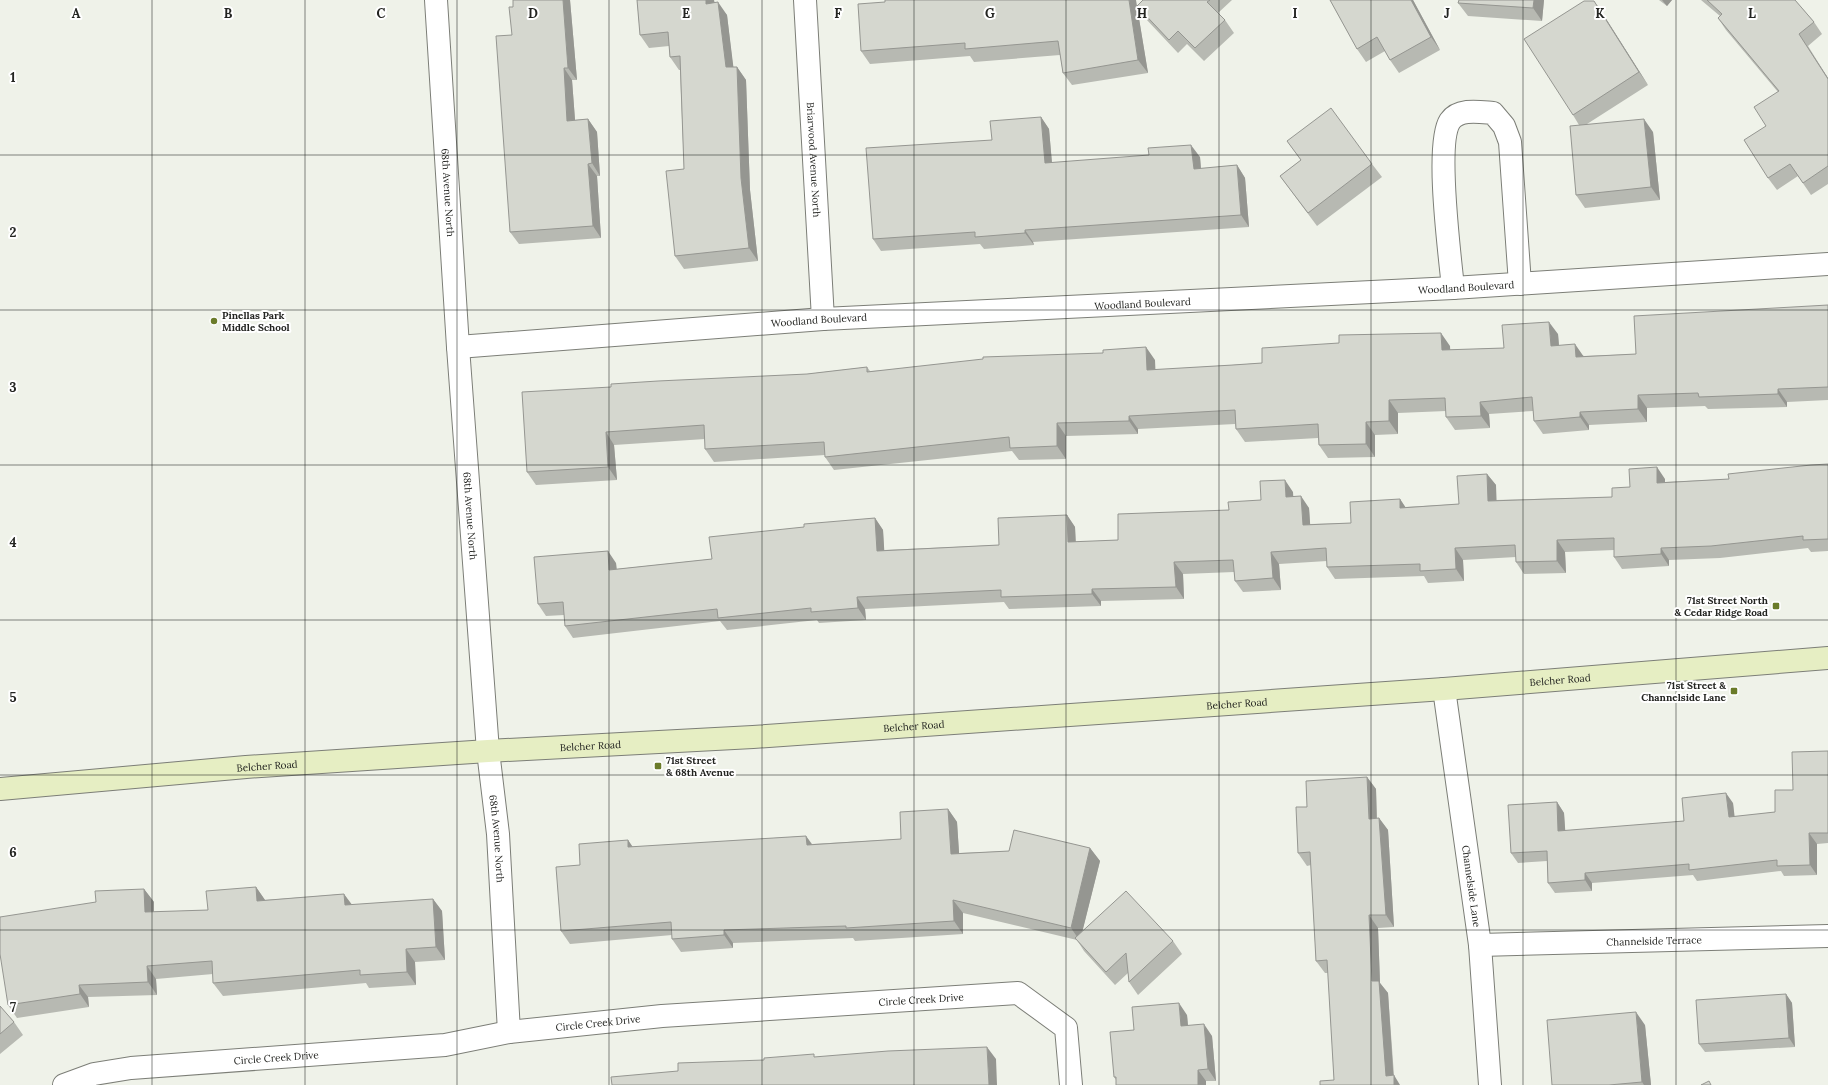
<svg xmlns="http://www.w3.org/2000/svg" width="1828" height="1085" font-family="Lora,serif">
  <rect width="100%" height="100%" fill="#eff2e9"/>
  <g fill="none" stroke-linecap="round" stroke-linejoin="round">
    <defs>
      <g id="street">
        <path id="s1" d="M436,0L458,347L488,751L498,834L509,1032"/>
        <path id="s2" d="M805,0L823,319"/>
        <path d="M1453,288C1450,256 1435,144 1450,121C1459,108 1480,112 1493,113L1504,126L1510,142L1520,284"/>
        <path id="s3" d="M458,347L823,319L1453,288L1828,264"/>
        <path id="s4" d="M1444,689L1480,945L1490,1085"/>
        <path id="s5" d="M1480,945L1828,936"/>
        <path id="s6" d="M64,1085L94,1074L131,1068L445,1045L509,1032L662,1016L1018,993L1066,1028L1071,1085"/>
      </g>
      <g id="secondary">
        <path id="s7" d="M0,789L246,767L488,751L753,737L1444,689L1828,658"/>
      </g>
    </defs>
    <!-- street casing -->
    <use href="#street" stroke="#7c7e77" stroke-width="24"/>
    <!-- secondary casing -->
    <use href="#secondary" stroke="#7c7e77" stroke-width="24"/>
    <!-- street -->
    <use href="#street" stroke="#fff" stroke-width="22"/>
    <!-- secondary -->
    <use href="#secondary" stroke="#e6eec3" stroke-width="22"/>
  </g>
  <!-- wall -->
  <path fill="#b7b9b2" d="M513,0H570L577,80H572L575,120L588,119L597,132L600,176H597L601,238L519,244L510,232L512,35L513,7Z
    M637,0H714L715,3L727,15L733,67H737L746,80L750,190L758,261L684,269L675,256L684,169L680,70H679L670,57L669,46L649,48L640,35Z
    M1143,0H1232L1218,13L1225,20L1234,33L1204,61L1187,44L1178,53L1146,19L1137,7L1148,73L1072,85L1063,73L1060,55L974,62L970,56L870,64L861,51L1137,6Z
    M1330,0H1413L1440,50L1399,73L1390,60L1385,51L1366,62L1357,49Z
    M1459,0H1544L1542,21L1468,16L1458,3Z
    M1659,0H1672L1667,6Z
    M1701,0H1795L1814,22L1822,34L1808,46L1828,78V184L1811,195L1798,176L1777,190L1768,178L1766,126L1778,92L1726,30L1718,18L1720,16Z
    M1603,14L1648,85L1587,124L1653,132L1660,200L1585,208L1576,195L1579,125L1573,115Z
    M1041,117L1049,129L1052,163L1200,157L1201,169L1237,165L1245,178L1249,227L1033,242L1034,245L984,249L980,244L881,251L873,239L992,140Z
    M1287,141L1372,164L1382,177L1317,226L1280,176L1301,160Z
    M1828,305V400L1787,402V407L1708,409L1705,406L1647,408V422L1589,425V430L1543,434L1534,421L1533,411L1489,414L1490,428L1455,430L1446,417V411L1398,413V434L1375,435V457L1328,458L1319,445L1318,438L1245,442L1236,429L1235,424L1138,429V434L1066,436V459L1019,460L1012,451L834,470L825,457V455L714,462L705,449V439L614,445L617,480L536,485L527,472L611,387L807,374L867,367L870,371L1155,360V370L1262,363L1450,346V350L1504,348L1558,334L1559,345L1584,356L1636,354Z
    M1828,464V551L1811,552L1808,548L1720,558L1669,560V566L1622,569L1614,557V550L1565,552L1566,573L1524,574L1516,562V557L1463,560L1464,581L1428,583L1424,576L1335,579L1327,567V561L1279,564L1281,590L1243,592L1235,581L1234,572L1183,574L1184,599L1101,601V606L1009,609L1004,602L865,609L866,620L819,623L817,620L727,630L720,621L573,638L565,626L564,615L546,616L538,604L616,563L617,569L712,559L804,527L875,518L883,530L884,550L999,545L1067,515L1075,527L1076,542L1118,540L1229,510L1261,500L1293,492V496L1309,508L1310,524L1351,523L1400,499L1405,507L1459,504L1487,474L1496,485V500L1612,497L1630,487L1665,479V482L1729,479Z
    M1828,751V843L1817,844V875L1784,876L1781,871L1697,881L1693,875L1592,883V891L1555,893L1548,883L1547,861L1518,863L1511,853L1557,802L1564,813L1565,831L1684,821L1733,803L1734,817L1775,812L1793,790Z
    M1367,777L1376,789L1377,818H1379L1388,830L1394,927L1378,928L1380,983L1388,993L1394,1075L1334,1080L1328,973H1325L1316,961L1311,865L1307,866L1298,853L1307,807Z
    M948,809L957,822L959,853L1090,848L1100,861L1082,932L1173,941L1182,954L1138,995L1129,982L1128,973L1115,985L1084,951L1077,940L963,913V934L855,941L853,938L733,943V948L681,952L672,939V935L570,944L561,931L580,865L628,840L632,847L806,836L812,844L901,839Z
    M256,887L265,900L344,894L351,905L433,899L442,911L445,960L415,962L416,985L369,988L366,983L223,996L213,983V974L156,979L157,995L88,997L89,1007L17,1018L8,1005L96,902L144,889L154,902V912L208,910Z
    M1786,994L1792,1003L1795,1047L1705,1052L1699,1044Z
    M0,1006L14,1022L23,1035L0,1054Z
    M1187,1015L1188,1025L1212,1036L1216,1081H1206L1116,1080L1114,1077L1134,1030Z
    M1645,1025L1651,1085H1552Z"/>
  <!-- shaded-wall -->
  <path fill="#959691" d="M563,0H570L577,80L568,68Z
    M706,0H714L715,17L706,4Z
    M1129,0H1136L1148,73L1138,60Z
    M1411,0H1413L1440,50L1431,37Z
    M1534,0H1544L1542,21L1533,8Z
    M1662,0H1672L1667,6Z
    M1594,1L1603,14L1648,85L1639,72Z
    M718,2L727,15L735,80L726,67Z
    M1799,34L1828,78V79Z
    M737,67L746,80L750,190L758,261L749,248L741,178Z
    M564,68L572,80L576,133L567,121Z
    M1041,117L1049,129L1053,175L1045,163Z
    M588,119L597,132L600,176L592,163Z
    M1644,119L1653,132L1660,200L1651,187Z
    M1191,145L1200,157L1202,182L1194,169Z
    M588,164L597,176L601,238L593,226Z
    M1237,165L1245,178L1249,227L1241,215Z
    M1025,230L1033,242L1034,245L1025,233Z
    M1549,322L1558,334L1560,359L1551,346Z
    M1441,333L1450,346L1451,363L1442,350Z
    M1575,344L1584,357H1576Z
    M1146,347L1155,360L1156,383L1147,370Z
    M1778,389L1787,402V407L1778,394Z
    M1638,395L1647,408V422L1638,409Z
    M1389,400L1398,413V434L1389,421Z
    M1480,402L1489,414L1490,428L1481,416Z
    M1580,412L1589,425V430L1580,417Z
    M1129,416L1138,429V434L1129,421Z
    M1366,422L1375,435V457L1366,444Z
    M1057,423L1066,436V459L1057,446Z
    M606,432L614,445L617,480L608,467Z
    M1657,467L1665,479V495L1657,483Z
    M1487,474L1496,485L1497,512L1488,501Z
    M1285,480L1293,492L1294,508L1286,497Z
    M1301,496L1309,508L1311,536L1303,525Z
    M1400,499L1408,511L1400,508Z
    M1067,515L1075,527L1076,554L1068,542Z
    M875,518L883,530L885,562L877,551Z
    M1557,540L1565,552L1566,573L1557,561Z
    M1455,548L1463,560L1464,581L1456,569Z
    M1661,548L1669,560V566L1661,554Z
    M608,551L616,563L617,582L609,570Z
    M1271,552L1279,564L1281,590L1273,578Z
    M1174,562L1183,574L1184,599L1176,587Z
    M1092,589L1101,601V606L1092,594Z
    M857,597L865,609L866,620L858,608Z
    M1367,777L1376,789L1377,831L1369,819Z
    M1726,793L1733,803L1736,828L1729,817Z
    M1557,802L1564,813L1566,841L1558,831Z
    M948,809L957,822L960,867L951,854Z
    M1379,818L1388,830L1394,927L1386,915Z
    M1809,833L1817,844V875L1810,865Z
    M806,836L815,849L807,845Z
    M628,840L637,853L628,847Z
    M1090,848L1100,861L1080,941L1071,928Z
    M1585,873L1592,883V891L1585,880Z
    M256,887L265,900L266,914L257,901Z
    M144,889L154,902V925L145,912Z
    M344,894L353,906L345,905Z
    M433,899L442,911L445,960L436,947Z
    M953,900L963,913V934L954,921Z
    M1369,915L1378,928L1380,983L1388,993L1394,1085L1386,1076L1372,981Z
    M724,930L733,943V948L724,935Z
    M406,949L415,962L416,985L407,972Z
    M147,966L156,979L157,995L148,982Z
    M79,985L88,997L89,1007L80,994Z
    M1786,994L1792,1003L1795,1047L1789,1038Z
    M1179,1003L1187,1015L1189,1037L1181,1026Z
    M1636,1012L1645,1025L1651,1085H1644L1642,1082Z
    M1204,1024L1212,1036L1216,1081L1208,1069Z
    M987,1047L996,1059L997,1085H989Z
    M1198,1070L1206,1081V1085H1198Z
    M1394,1075L1400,1085H1394Z"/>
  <!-- building -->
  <path fill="#d5d7cf" stroke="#959691" d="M513,0H563L568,68H564L567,121L588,119L592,163L588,164L593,226L510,232L496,36L512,35L509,7H513Z
    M637,0H706V4L718,2L726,67H737L741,178L749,248L675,256L666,171L684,169L680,56L670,57L668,32L640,35Z
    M885,0H1129L1138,60L1063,73L1058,41L965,49V43L861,51L858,4L885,2Z
    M1143,0H1210L1207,2L1225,20L1195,48L1178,31L1169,40L1137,6Z
    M1330,0H1411L1431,37L1390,60L1377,37L1357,49Z
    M1459,0H1534L1533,8L1458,3Z
    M1707,0H1795L1814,22L1799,34L1828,79V166L1803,183L1790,164L1768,178L1744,140L1766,126L1754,107L1779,91L1718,18L1722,14Z
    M1584,1H1594L1639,72L1573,115L1524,39Z
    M1331,108L1372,164L1308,213L1280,176L1301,160L1287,141Z
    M1041,117L1045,163L1149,155L1148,148L1191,145L1194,169L1237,165L1241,215L1025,230V233L975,237V232L873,239L866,148L992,140L990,121Z
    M1644,119L1651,187L1576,195L1570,126Z
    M1828,305V387L1778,389V394L1699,397L1698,393L1638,395V409L1580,412V417L1534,421L1532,397L1480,402L1481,416L1446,417L1445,398L1389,400V421L1366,422V444L1319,445L1318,424L1236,429L1235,410L1129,416V421L1057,423V446L1010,448L1009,437L825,457L824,442L705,449L704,425L606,432L608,467L527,472L522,392L611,387V384L658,381L807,374L867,367V372L983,359V357L1103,353V350L1146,347L1147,370L1233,365L1262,363V348L1339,343V335L1441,333L1442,350L1504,348L1502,325L1549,322L1551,346L1575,344L1576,357L1636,354L1634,316Z
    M1828,464V539L1803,540V536L1711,546L1661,548V554L1614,557V538L1557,540V561L1516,562L1515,545L1455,548L1456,569L1420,571V564L1327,567L1326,548L1271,552L1273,578L1235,581L1233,560L1174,562L1176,587L1092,589V594L1001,597V590L857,597L858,608L811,612V608L718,618L717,609L565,626L563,602L538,604L534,557L608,551L609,570L712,559L709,537L804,527V524L875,518L877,551L999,545L998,518L1067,515L1068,542L1118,540V514L1229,510L1228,502L1261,500L1260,481L1285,480L1286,497L1301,496L1303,525L1351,523L1350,502L1400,499V508L1459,504L1457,476L1487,474L1488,501L1612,497V488L1630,487L1629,469L1657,467V483L1729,479L1728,474L1811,465Z
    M1828,751V833H1809L1810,865L1777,866V860L1689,870V864L1585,873V880L1548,883L1547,851L1511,853L1508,805L1557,802L1558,831L1684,821L1682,798L1726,793L1729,817L1775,812V790H1793L1792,752Z
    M1367,777L1369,819L1379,818L1386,915H1369L1372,981H1379L1386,1076L1394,1075V1085H1320V1081L1334,1080L1327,960L1316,961L1310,852L1298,853L1296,807H1307L1306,781Z
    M948,809L951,854L1009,851L1014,830L1090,848L1071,928L953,900L954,921L846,928V926L724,930V935L672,939L671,922L561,931L556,867L580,865L579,844L628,840V847L806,836L807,845L901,839L900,812Z
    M256,887L257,901L344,894L345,905L433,899L436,947L406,949L407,972L360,975V970L213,983L212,961L147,966L148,982L79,985L80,994L8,1005L0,954V917L96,902L95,891L144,889L145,912L208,910L206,891Z
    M1126,891L1173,941L1129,982L1126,953L1106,972L1075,938Z
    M1786,994L1789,1038L1699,1044L1696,1000Z
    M1179,1003L1181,1026L1204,1024L1208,1069L1198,1070V1085H1116V1077H1114L1110,1032L1134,1030L1132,1007Z
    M0,1006L14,1022L0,1034Z
    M1636,1012L1642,1082L1609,1085H1552L1547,1020Z
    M987,1047L989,1085H612L611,1077L678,1071V1063L764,1060V1058L814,1054V1057L888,1051Z
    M1709,1081L1711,1085H1701Z"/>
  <!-- grid -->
  <path fill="none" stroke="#232421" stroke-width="1" stroke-opacity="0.55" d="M152,0V1085M305,0V1085M457,0V1085M609,0V1085M762,0V1085M914,0V1085M1066,0V1085M1219,0V1085M1371,0V1085M1523,0V1085M1676,0V1085M0,155H1828M0,310H1828M0,465H1828M0,620H1828M0,775H1828M0,930H1828"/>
  <!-- markers -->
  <g fill="#6a7b29" stroke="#fff" stroke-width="1.5">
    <circle cx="214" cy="321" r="4"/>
    <rect x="1772" y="602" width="8" height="8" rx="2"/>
    <rect x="1730" y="687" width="8" height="8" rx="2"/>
    <rect x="654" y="762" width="8" height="8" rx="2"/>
  </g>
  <g text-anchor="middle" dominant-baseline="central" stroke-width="4" stroke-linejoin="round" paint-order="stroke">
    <!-- street labels -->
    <g font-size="10" fill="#232421" stroke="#fff">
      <text stroke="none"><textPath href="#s2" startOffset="160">Briarwood Avenue North</textPath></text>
      <text stroke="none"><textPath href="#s1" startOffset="193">68th Avenue North</textPath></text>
      <text stroke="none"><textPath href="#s3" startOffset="1010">Woodland Boulevard</textPath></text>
      <text stroke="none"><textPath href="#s3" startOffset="686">Woodland Boulevard</textPath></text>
      <text stroke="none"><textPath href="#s3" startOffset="362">Woodland Boulevard</textPath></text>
      <text stroke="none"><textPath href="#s1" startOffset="517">68th Avenue North</textPath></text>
      <text stroke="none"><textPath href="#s7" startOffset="1564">Belcher Road</textPath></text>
      <text stroke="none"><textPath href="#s7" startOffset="1240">Belcher Road</textPath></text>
      <text stroke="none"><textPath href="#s7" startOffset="916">Belcher Road</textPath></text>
      <text stroke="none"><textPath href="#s7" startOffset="592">Belcher Road</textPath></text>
      <text stroke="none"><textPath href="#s7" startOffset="268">Belcher Road</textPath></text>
      <text stroke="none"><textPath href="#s1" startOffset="841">68th Avenue North</textPath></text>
      <text stroke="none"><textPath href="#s4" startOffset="199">Channelside Lane</textPath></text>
      <text stroke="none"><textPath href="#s5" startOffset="174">Channelside Terrace</textPath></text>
      <text stroke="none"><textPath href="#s6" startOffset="863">Circle Creek Drive</textPath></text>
      <text stroke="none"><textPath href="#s6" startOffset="539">Circle Creek Drive</textPath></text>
      <text stroke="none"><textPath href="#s6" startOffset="215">Circle Creek Drive</textPath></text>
    </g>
    <!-- poi labels -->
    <g font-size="10" font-weight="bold" fill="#232421" stroke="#fff" text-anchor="start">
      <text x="222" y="315">Pinellas Park<tspan x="222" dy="12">Middle School</tspan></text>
      <text x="1768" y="600" text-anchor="end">71st Street North<tspan x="1768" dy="12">&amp; Cedar Ridge Road</tspan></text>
      <text x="1726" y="685" text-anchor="end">71st Street &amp;<tspan x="1726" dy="12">Channelside Lane</tspan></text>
      <text x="666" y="760">71st Street<tspan x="666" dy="12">&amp; 68th Avenue</tspan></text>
    </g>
  </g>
  <g font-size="13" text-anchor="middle" font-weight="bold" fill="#232421" stroke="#fff" stroke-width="4" stroke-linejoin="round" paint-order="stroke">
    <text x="76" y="18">A</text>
    <text x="228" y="18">B</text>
    <text x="381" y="18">C</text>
    <text x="533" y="18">D</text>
    <text x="686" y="18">E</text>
    <text x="838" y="18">F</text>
    <text x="990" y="18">G</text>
    <text x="1142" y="18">H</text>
    <text x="1295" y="18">I</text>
    <text x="1447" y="18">J</text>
    <text x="1600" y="18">K</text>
    <text x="1752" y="18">L</text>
    <text x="13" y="82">1</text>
    <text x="13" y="237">2</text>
    <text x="13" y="392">3</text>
    <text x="13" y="547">4</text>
    <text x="13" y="702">5</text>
    <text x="13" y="857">6</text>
    <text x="13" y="1012">7</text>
  </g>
</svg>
